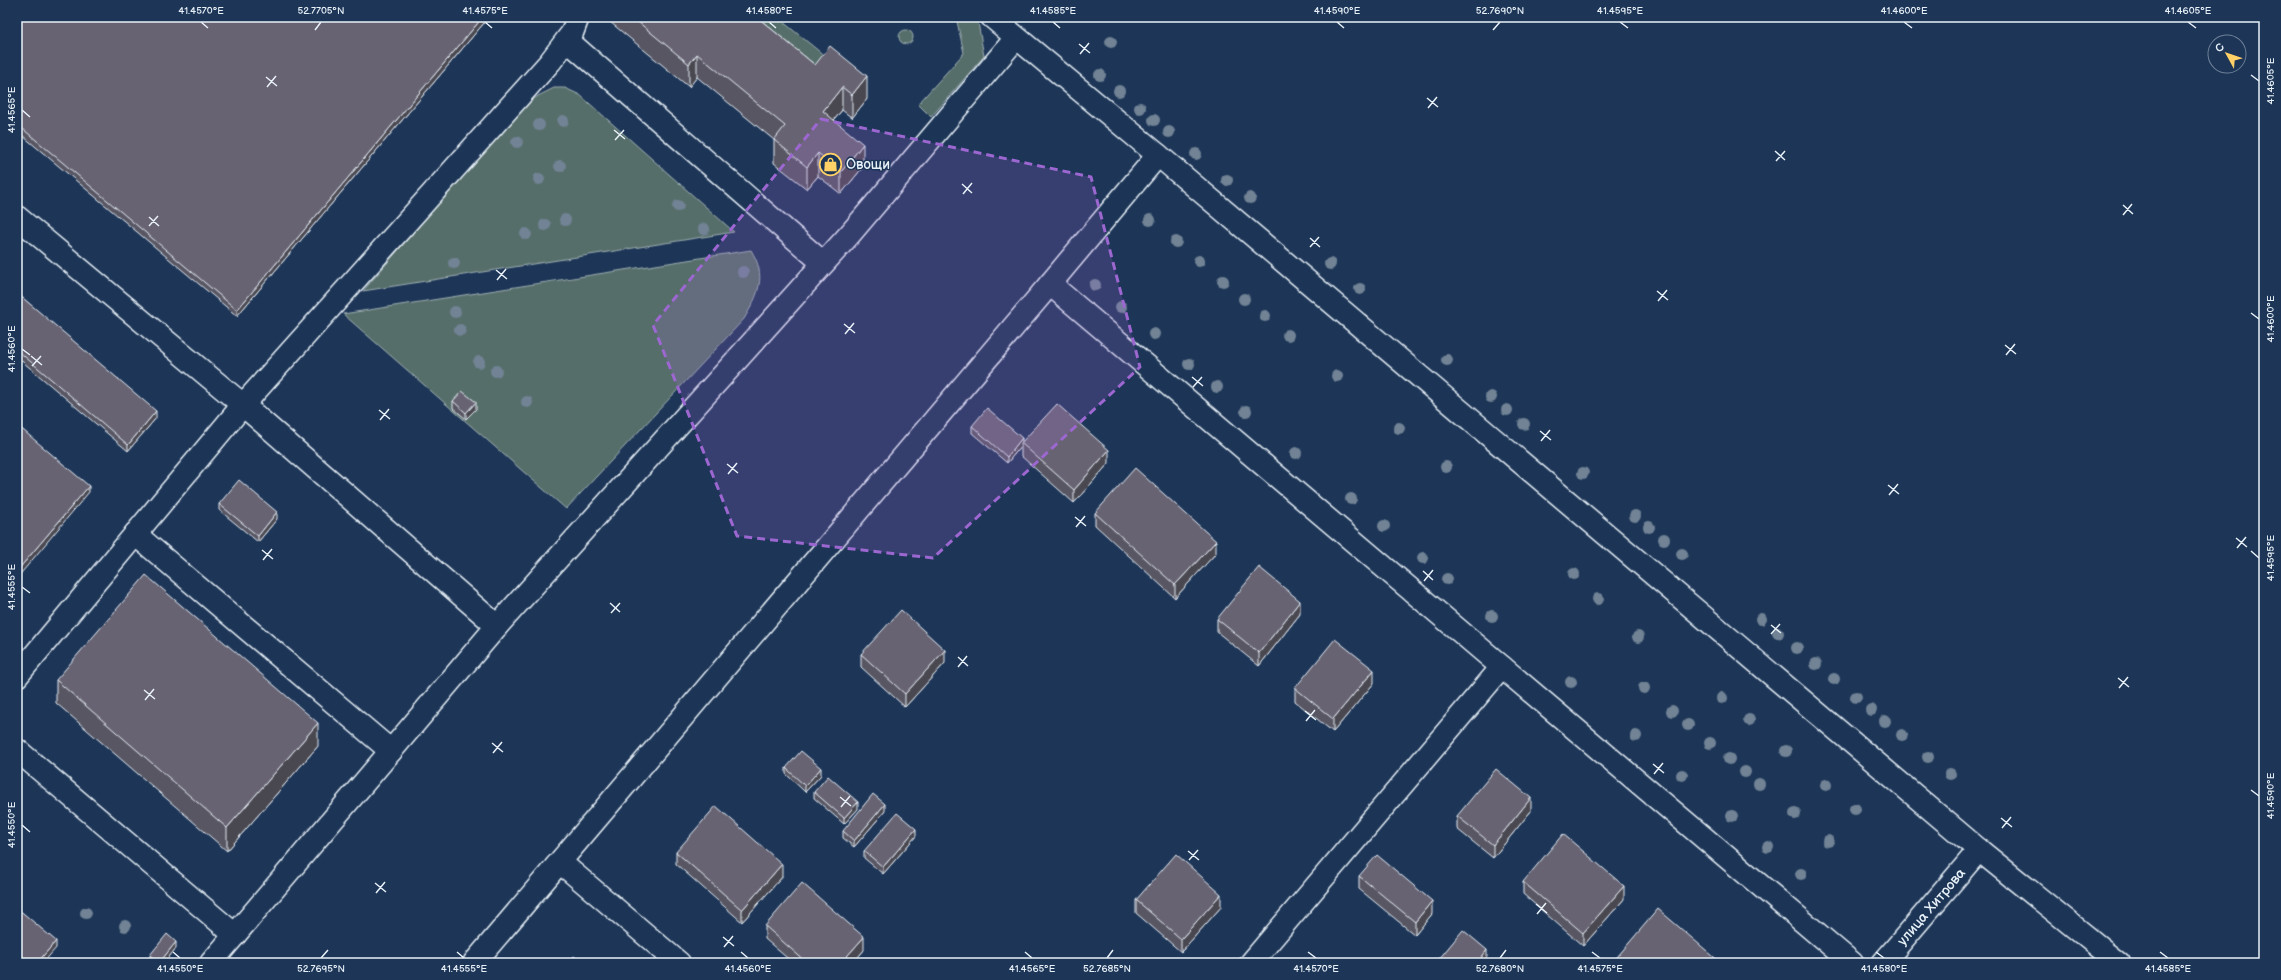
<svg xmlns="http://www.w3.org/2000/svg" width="2281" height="980" font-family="'Balsamiq Sans',sans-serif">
  <rect width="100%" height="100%" fill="#1d3557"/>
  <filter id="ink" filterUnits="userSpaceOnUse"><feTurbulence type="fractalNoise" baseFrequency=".025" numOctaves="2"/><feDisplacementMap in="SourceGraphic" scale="8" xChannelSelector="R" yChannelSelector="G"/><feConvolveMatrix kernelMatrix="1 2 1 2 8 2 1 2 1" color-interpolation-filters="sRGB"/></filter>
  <g filter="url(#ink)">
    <!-- green -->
    <path fill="#566e6b" stroke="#9fb0b2" d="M749,17H777L831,61L819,74Z
      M956,17H977L984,56L931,117L918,104L964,53Z
      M899 37a7 7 0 1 1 14 0a7 7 0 1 1-14 0Z
      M554,88H565L580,95L734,232L363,291L520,109L538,96Z
      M751,250C767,276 759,294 744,319L566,509L343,314Z"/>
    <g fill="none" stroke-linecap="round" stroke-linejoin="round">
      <defs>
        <g id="minor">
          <path d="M578,17L572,33L550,62L243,405L497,626L850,234L1016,38"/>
          <path d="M992,17L1158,155L1979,850L2119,963"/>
          <path d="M567,40L823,263"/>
          <path d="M1158,155L1050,284L1502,667"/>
          <path d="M17,217L243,405L17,676"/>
          <path d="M135,534L391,751"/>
          <path d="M17,750L235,935"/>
          <path d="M560,862L679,963"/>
          <path d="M211,963L497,626"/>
          <path d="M474,963L1050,284"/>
          <path d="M1251,963L1502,667L1852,963"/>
          <path id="s1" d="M1883,963L1979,850"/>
        </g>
      </defs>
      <!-- minor casing -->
      <use href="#minor" stroke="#e8f1f8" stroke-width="25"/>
      <!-- minor -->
      <use href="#minor" stroke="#1d3557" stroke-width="22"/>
    </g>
    <!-- trees -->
    <g fill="#718395">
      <circle cx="1111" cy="42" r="6"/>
      <circle cx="1100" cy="75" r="6"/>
      <circle cx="1119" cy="91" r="6"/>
      <circle cx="1140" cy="108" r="6"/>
      <circle cx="1154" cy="120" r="6"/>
      <circle cx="563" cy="121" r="6"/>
      <circle cx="539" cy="125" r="6"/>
      <circle cx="1169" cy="132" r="6"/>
      <circle cx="517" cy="142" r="6"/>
      <circle cx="1196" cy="154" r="6"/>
      <circle cx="560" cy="166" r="6"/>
      <circle cx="539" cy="179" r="6"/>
      <circle cx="1227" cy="180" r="6"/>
      <circle cx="1250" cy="198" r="6"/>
      <circle cx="678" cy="206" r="6"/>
      <circle cx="565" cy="220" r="6"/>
      <circle cx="1150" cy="220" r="6"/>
      <circle cx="545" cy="225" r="6"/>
      <circle cx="704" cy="229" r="6"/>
      <circle cx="526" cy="234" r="6"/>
      <circle cx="1176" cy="242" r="6"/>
      <circle cx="1199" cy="261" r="6"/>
      <circle cx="454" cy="263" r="6"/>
      <circle cx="1330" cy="264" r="6"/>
      <circle cx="743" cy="272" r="6"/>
      <circle cx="1223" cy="281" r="6"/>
      <circle cx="1095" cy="285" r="6"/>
      <circle cx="1360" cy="289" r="6"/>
      <circle cx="1244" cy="299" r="6"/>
      <circle cx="1121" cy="307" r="6"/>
      <circle cx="455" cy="312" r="6"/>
      <circle cx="1265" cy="316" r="6"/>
      <circle cx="460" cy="330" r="6"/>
      <circle cx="1154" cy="334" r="6"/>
      <circle cx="1288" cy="335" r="6"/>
      <circle cx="1447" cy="360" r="6"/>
      <circle cx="479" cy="362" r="6"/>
      <circle cx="1189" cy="364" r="6"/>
      <circle cx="496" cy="371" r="6"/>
      <circle cx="1337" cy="376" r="6"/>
      <circle cx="1217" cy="387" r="6"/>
      <circle cx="1491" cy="397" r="6"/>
      <circle cx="527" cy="402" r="6"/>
      <circle cx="1507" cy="410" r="6"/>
      <circle cx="1246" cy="411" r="6"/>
      <circle cx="1524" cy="424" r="6"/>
      <circle cx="1399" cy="428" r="6"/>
      <circle cx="1296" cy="453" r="6"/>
      <circle cx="1446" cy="467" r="6"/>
      <circle cx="1583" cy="473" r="6"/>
      <circle cx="1351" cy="499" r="6"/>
      <circle cx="1635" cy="516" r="6"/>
      <circle cx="1384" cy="526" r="6"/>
      <circle cx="1649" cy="527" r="6"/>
      <circle cx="1664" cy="539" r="6"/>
      <circle cx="1682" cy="554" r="6"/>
      <circle cx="1423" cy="558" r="6"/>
      <circle cx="1574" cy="574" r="6"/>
      <circle cx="1447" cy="579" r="6"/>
      <circle cx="1598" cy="599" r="6"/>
      <circle cx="1492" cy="616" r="6"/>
      <circle cx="1761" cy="619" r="6"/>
      <circle cx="1778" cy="633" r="6"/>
      <circle cx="1638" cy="637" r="6"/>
      <circle cx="1797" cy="648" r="6"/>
      <circle cx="1816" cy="664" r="6"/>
      <circle cx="1834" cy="679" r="6"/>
      <circle cx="1571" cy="682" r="6"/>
      <circle cx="1644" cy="688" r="6"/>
      <circle cx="1856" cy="697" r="6"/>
      <circle cx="1722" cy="698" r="6"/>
      <circle cx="1871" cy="710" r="6"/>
      <circle cx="1672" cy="711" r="6"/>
      <circle cx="1749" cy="720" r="6"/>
      <circle cx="1885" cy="721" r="6"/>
      <circle cx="1688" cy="725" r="6"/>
      <circle cx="1902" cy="735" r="6"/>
      <circle cx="1636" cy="736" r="6"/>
      <circle cx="1710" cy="743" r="6"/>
      <circle cx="1786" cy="751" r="6"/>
      <circle cx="1928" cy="757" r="6"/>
      <circle cx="1729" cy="759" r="6"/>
      <circle cx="1745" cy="772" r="6"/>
      <circle cx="1950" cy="774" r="6"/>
      <circle cx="1682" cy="775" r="6"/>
      <circle cx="1759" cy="784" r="6"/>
      <circle cx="1826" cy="785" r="6"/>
      <circle cx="1855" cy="809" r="6"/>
      <circle cx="1795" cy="814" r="6"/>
      <circle cx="1732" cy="816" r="6"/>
      <circle cx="1828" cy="841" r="6"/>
      <circle cx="1768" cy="847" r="6"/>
      <circle cx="1801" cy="874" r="6"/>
      <circle cx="86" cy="913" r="6"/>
      <circle cx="125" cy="926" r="6"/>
    </g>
    <!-- wall -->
    <path fill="#595663" stroke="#e8f1f8" d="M17,17H489L237,316L17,131Z
      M604,17H757L815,65L867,99L852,118L842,110L834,120L863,167L841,194L818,176L807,189L774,163V140L697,77L689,87Z
      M17,293L156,418L128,451L17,357Z
      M453,401L476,409L466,419L453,408Z
      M972,426L1022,442L1109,463L1074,503L1021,456V446L1007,463L972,433Z
      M219,504L277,519L258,542L219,510Z
      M1095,513L1216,553L1175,598L1095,525Z
      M1300,614L1259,666L1217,632V619Z
      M861,654L945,663L905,707L861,667Z
      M56,680L318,746L227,851L56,703Z
      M1374,683L1333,732L1295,701V688Z
      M786,768L821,775L805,792L786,774Z
      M814,792L858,809L844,824L814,798Z
      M885,811L854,847L843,838V831Z
      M1531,811L1493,858L1457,829V816Z
      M916,836L883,874L864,858V851Z
      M676,852L782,877L742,922L676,864Z
      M1359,876L1432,914L1415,935L1359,889Z
      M1523,882L1624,899L1583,946L1523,894Z
      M1136,900L1221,907L1181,952L1136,913Z
      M765,926L864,950L853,963H793L765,939Z
      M176,948L164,963H152L150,961V955Z
      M1487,957L1482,963H1439V959Z"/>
    <!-- shaded-wall -->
    <path fill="#494650" stroke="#e8f1f8" d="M483,17H489L237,316V310Z
      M697,54V77L689,87V64Z
      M867,76V99L852,118V95Z
      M842,87V110L823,134V111Z
      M863,144V167L841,194V172Z
      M818,153V176L807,189V167Z
      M476,402V409L466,419V413Z
      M156,411V418L128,451V445Z
      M1022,438V444L1021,443V446L1007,463V457Z
      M1109,450V463L1074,503V490Z
      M89,486V492L17,578V571Z
      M277,512V519L258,542V536Z
      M1216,541V553L1175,598V585Z
      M1300,601V614L1259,666V653Z
      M945,650V663L905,707V694Z
      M1374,670V683L1333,732V719Z
      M318,723V746L227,851V828Z
      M821,768V775L805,792V786Z
      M1531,798V811L1493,858V845Z
      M858,802V809L844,824V818Z
      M885,804V811L854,847V841Z
      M916,829V836L883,874V867Z
      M782,864V877L742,922V910Z
      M1624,886V899L1583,946V933Z
      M1221,894V907L1181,952V939Z
      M1432,901V914L1415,935V922Z
      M864,937V950L853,963H841Z
      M56,941V948L43,963H37Z
      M176,942V948L164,963H159Z
      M1487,950V957L1482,963H1477Z"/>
    <!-- building -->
    <path fill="#686473" stroke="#e8f1f8" d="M17,17H483L237,310L17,124Z
      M632,17H757L815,65L830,46L867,76L852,95L842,87L823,111L863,144L841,172L818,153L807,167L774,140L785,126L697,54L689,64Z
      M17,293L156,411L128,445L17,350Z
      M462,391L476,402L466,413L453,401Z
      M1057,404L1109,450L1074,490L1021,443Z
      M987,408L1022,438L1007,457L972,426Z
      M17,425L89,486L17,571Z
      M1135,468L1216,541L1175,585L1095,513Z
      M239,480L277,512L258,536L219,504Z
      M1259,567L1300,601L1259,653L1217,619Z
      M146,575L318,723L227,828L56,680Z
      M901,610L945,650L905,694L861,654Z
      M1335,639L1374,670L1333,719L1295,688Z
      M801,751L821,768L805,786L786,768Z
      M1496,769L1531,798L1493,845L1457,816Z
      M828,776L858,802L844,818L814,792Z
      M873,794L885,804L854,841L843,831Z
      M716,806L782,864L742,910L676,852Z
      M897,813L916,829L883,867L864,851Z
      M1563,834L1624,886L1583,933L1523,882Z
      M1176,854L1221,894L1181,939L1136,900Z
      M1377,855L1432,901L1415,922L1359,876Z
      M802,883L864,937L841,963H807L765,926Z
      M17,908L56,941L37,963H17Z
      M1658,909L1721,963H1612Z
      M1463,930L1487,950L1477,963H1443L1439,959Z
      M167,934L176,942L159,963L150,955Z
      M574,956L582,963H568Z"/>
  </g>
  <!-- marked area -->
  <path fill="#9c67d0" fill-opacity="0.2" stroke="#9c67d0" stroke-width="3" stroke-dasharray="8 5" stroke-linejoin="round" d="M821,119L1091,177L1140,367L933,558L737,536L653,325Z"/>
  <!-- ticks -->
  <path fill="none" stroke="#e8f1f8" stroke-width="1.5" d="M201,22L208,28M485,22L492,28M769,22L776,28M1053,22L1060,28M1337,22L1344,28M1620,22L1628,28M1904,22L1912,28M2188,22L2196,28M315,30L321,22M1493,30L1500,22M1079,44L1090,53M1080,54L1089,43M2251,75L2259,81M266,77L277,86M267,87L276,76M1427,98L1438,107M1428,108L1437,97M22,110L30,117M614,130L625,139M615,140L624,130M1775,151L1785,160M1776,161L1785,151M962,184L972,193M963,194L972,183M2123,205L2133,214M2123,215L2132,204M149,217L159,226M149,226L158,216M1310,238L1320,247M1310,247L1319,237M496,270L507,279M497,280L506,269M1657,291L1668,300M1658,301L1667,290M2251,313L2259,319M844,324L855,333M845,334L854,323M2005,345L2016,354M22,349L30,355M2006,355L2015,344M31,356L42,365M32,366L41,356M1192,377L1203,386M1193,387L1202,377M379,410L390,419M380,420L389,409M1540,431L1551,440M1541,441L1550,430M727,464L738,473M728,474L737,463M1888,485L1899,494M1889,495L1898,484M1075,517L1086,526M1076,527L1085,516M2236,538L2247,547M2237,548L2246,537M262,550L273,559M2251,551L2259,558M263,560L272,549M1423,571L1433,580M1424,581L1433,570M22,587L30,593M610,603L620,612M611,613L620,603M1771,625L1781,633M1771,634L1780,624M958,657L968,666M958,667L967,656M2118,678L2129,687M2119,688L2128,677M144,690L155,699M145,700L154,689M1305,711L1316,720M1306,721L1315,710M492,743L503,752M493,753L502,742M1653,764L1664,773M1654,774L1663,763M2251,790L2259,796M840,797L851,806M841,807L850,796M2001,818L2012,827M22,825L30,832M2002,828L2011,817M1188,851L1199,860M1189,860L1198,850M375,883L386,892M376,893L385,882M1536,904L1547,913M1537,914L1546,903M723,937L734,946M724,947L733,936M173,952L180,958M457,952L464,958M741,952L748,958M1025,952L1032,958M1308,952L1316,958M1592,952L1600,958M1876,952L1884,958M2160,952L2168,958M321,958L328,950M1107,958L1113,950M1500,958L1506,950"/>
  <!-- icons -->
  <defs>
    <symbol id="shop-ring" viewBox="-11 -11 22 22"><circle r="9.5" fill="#1d3557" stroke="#ffd166" stroke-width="1.5"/><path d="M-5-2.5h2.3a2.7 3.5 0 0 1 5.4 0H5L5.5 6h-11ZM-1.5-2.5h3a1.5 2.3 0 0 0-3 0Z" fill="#ffd166"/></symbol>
  </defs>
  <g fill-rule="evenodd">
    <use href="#shop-ring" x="818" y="152" width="25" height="25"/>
  </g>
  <g text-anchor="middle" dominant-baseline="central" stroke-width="3" stroke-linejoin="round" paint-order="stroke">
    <!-- poi labels -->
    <g font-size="14" fill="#e8f1f8" stroke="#1d3557" text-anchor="start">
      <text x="846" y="164">Овощи</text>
    </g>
    <!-- street labels -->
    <g font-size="14" fill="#e8f1f8" stroke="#1d3557">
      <text stroke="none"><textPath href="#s1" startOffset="74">улица Хитрова</textPath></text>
    </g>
  </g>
  <!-- margin -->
  <rect width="2281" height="980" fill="none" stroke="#1d3557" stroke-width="44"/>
  <!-- north arrow -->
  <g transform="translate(2227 54) rotate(310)"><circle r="19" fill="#1d3557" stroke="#6e8097"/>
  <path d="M0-3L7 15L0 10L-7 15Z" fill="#ffd166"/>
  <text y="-6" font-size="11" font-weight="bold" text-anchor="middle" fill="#e8f1f8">С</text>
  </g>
  <rect x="22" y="22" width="2237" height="936" fill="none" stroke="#e8f1f8" stroke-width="1.5"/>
  <g font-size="10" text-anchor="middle" fill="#e8f1f8">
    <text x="201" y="14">41.4570°E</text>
    <text x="321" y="14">52.7705°N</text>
    <text x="485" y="14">41.4575°E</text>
    <text x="769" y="14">41.4580°E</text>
    <text x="1053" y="14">41.4585°E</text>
    <text x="1337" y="14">41.4590°E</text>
    <text x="1500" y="14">52.7690°N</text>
    <text x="1620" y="14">41.4595°E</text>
    <text x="1904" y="14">41.4600°E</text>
    <text x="2188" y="14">41.4605°E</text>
    <text transform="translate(2270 81) rotate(-90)" y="4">41.4605°E</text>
    <text transform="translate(11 110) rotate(-90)" y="4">41.4565°E</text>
    <text transform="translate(2270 319) rotate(-90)" y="4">41.4600°E</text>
    <text transform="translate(11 349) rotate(-90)" y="4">41.4560°E</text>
    <text transform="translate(2270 558) rotate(-90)" y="4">41.4595°E</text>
    <text transform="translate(11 587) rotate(-90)" y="4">41.4555°E</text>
    <text transform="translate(2270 796) rotate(-90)" y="4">41.4590°E</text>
    <text transform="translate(11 825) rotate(-90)" y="4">41.4550°E</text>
    <text x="180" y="972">41.4550°E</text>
    <text x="321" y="972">52.7695°N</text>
    <text x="464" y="972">41.4555°E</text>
    <text x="748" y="972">41.4560°E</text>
    <text x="1032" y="972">41.4565°E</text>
    <text x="1107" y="972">52.7685°N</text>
    <text x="1316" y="972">41.4570°E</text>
    <text x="1500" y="972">52.7680°N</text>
    <text x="1600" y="972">41.4575°E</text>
    <text x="1884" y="972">41.4580°E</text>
    <text x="2168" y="972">41.4585°E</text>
  </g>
</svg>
